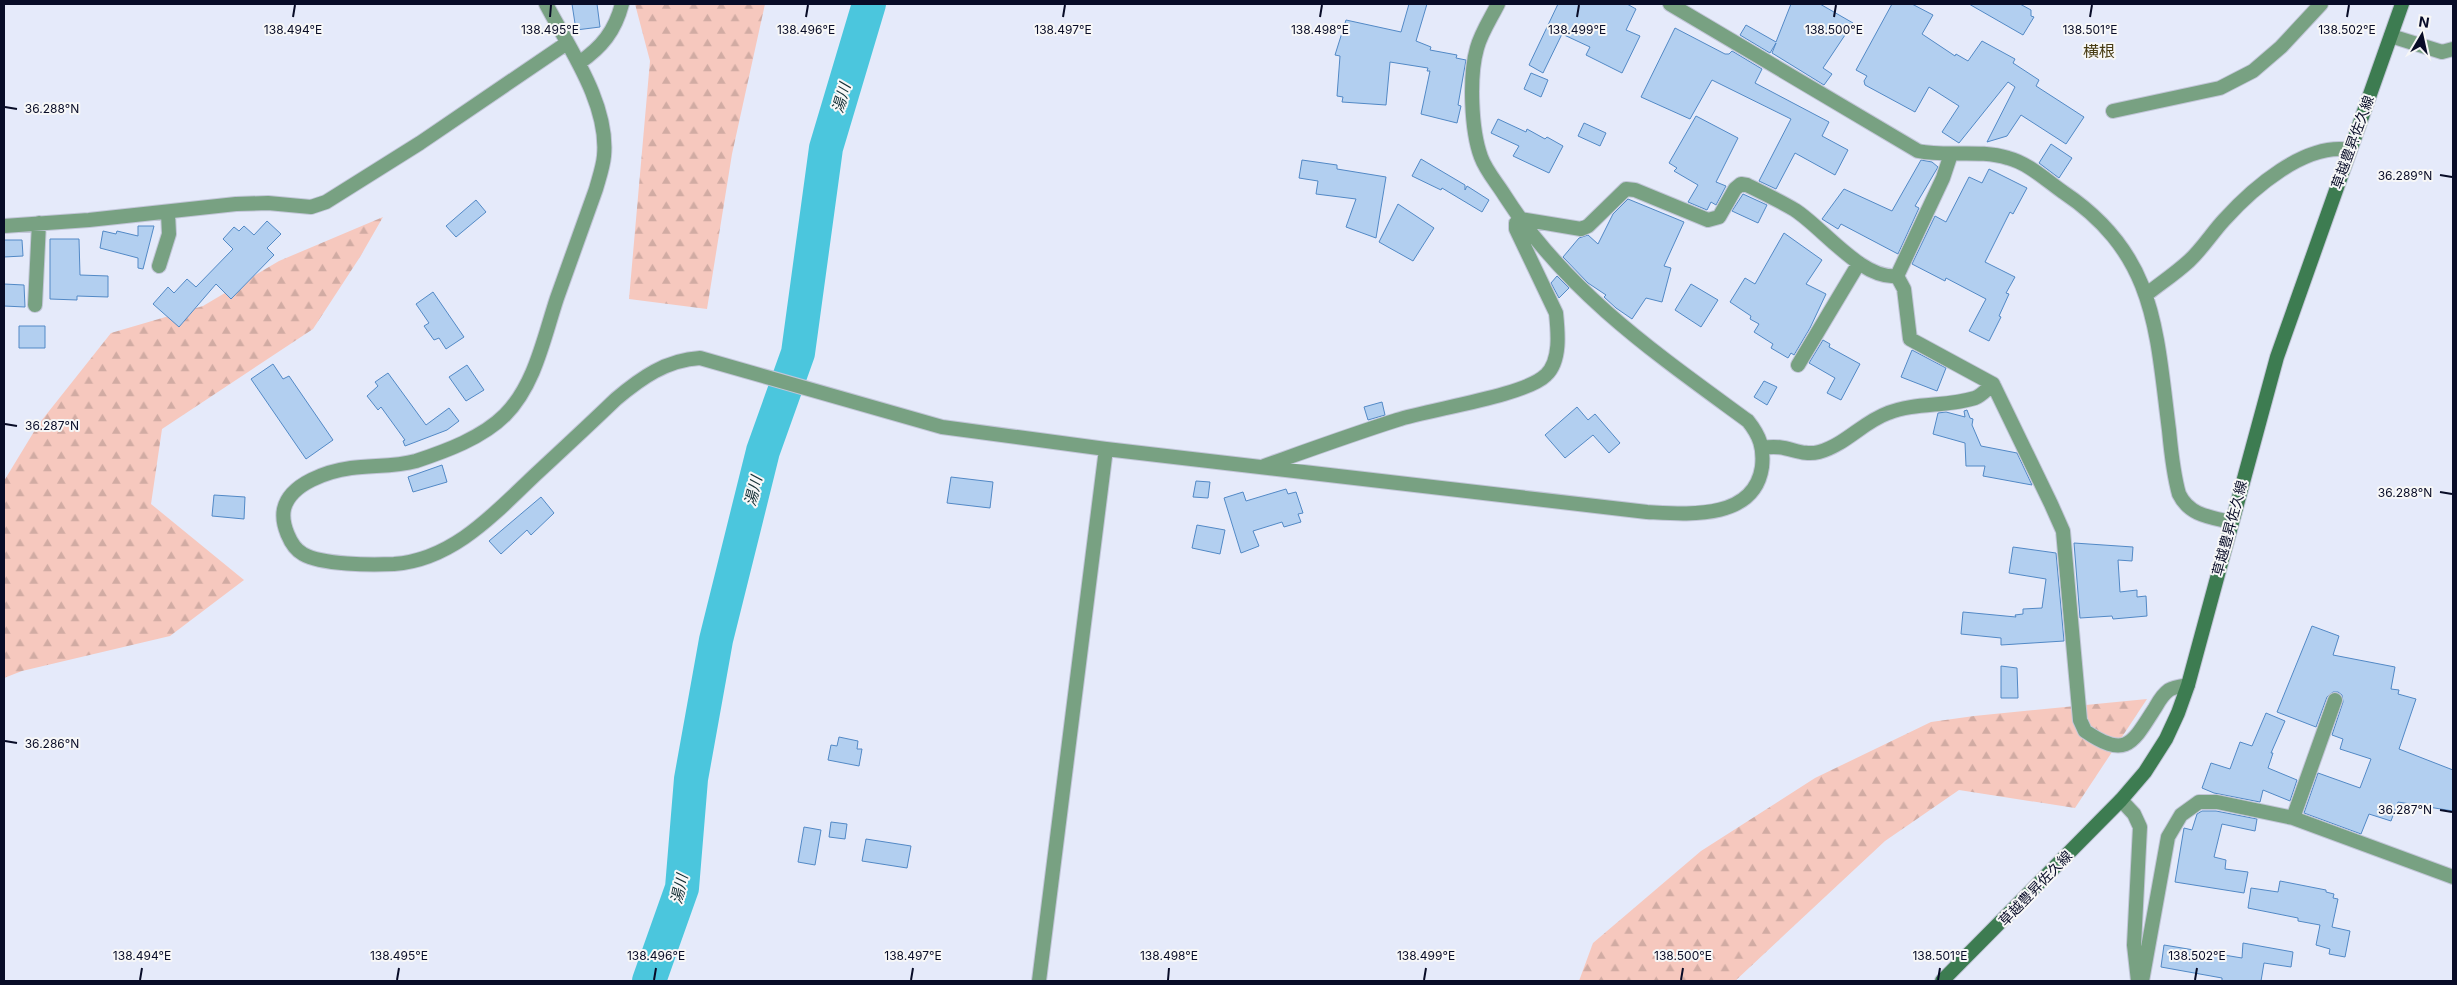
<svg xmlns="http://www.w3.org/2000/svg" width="2457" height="985" font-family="Inter,'Noto Sans JP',sans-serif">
  <defs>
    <pattern id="forest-firs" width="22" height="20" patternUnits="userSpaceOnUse" patternTransform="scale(1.25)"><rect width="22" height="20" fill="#f6c8be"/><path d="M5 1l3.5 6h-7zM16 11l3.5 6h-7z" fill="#d1aba3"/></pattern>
  </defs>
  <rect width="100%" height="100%" fill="#e5eafa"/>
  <!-- forest -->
  <path fill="url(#forest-firs)" d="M635,4H765L732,154L707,309L629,299L650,61Z
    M383,217L360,257L313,329L162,429L151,504L244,580L170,636L22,671L4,678V481L38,425L111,333L203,306L279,261Z
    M2147,699L2075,808L1959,790L1885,841L1735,981H1579L1593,943L1701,851L1815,778L1931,722L1974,716Z"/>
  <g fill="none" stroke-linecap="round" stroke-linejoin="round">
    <!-- river -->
    <path stroke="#4bc6dd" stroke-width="34" d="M649,981L682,888L691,779L716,640L763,451L798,353L826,148L869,4"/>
  </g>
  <!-- building -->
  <path fill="#b2cff0" stroke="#5289c6" d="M572,4H597L600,27L576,30Z
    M1409,4H1427L1416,41L1431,47L1430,50L1457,55L1456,58L1466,60L1458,105L1461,106L1457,123L1421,114L1430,71H1427L1428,68L1390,62L1386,105L1342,102L1343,97L1337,96L1340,56L1335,55L1346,20L1401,32Z
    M1558,4H1627L1636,9L1626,30L1640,36L1622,73L1586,55L1590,47L1562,34L1543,73L1529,65Z
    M1791,4H1820L1853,23L1823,68L1832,74L1824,85L1772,53L1776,43L1770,53L1740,35L1746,25L1776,42Z
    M1892,4H1912L1933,15L1922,34L1955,56L1956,54L1968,61L1982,41L2015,59L2013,63L2039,80L2036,86L2084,117L2066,144L2021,115L2007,136L1987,142L2015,87L2008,82L1959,143L1942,132L1959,106L1929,87L1915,112L1865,85L1864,81L1867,76L1856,70Z
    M1969,4H2020L2031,10V16L2034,17L2023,35Z
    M1675,28L1725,54H1729L1732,51L1762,69L1755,83L1829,122L1822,136L1848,150L1835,175L1795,153L1776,189L1759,181L1791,119L1712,80L1690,119L1641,97Z
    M1531,73L1548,80L1541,97L1524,89Z
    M1696,116L1738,138L1716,182L1726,186L1716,205L1711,202L1707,210L1688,202L1698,185L1674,171L1677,168L1669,163Z
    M1498,119L1526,132L1527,129L1545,139L1547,137L1563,146L1549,173L1513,156L1519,146L1491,133Z
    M1584,123L1606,133L1600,146L1578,136Z
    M2051,144L2072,158L2059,178L2039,163Z
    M1421,159L1465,185V190L1467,186L1489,200L1482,212L1442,188L1441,190L1412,176Z
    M1302,160L1337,165V169L1386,177L1376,238L1346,227L1356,199L1316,194L1318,181L1299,178Z
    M1921,160L1932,162L1938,167L1915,206L1919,208L1898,254L1841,224L1838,229L1822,219L1844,189L1892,211Z
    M1989,169L2027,188L2013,214L2010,212L1985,262L2015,277L2006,293L2009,294L1999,316L2001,317L1989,341L1969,331L1986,299L1946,278L1945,281L1912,264L1935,216L1946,222L1969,177L1982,183Z
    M1743,194L1767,205L1758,223L1732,211Z
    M1628,199L1684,222L1664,266L1671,268L1662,302L1646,298L1632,319L1616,308L1604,297L1606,295L1588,283L1563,257L1579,238L1588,235L1598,244L1613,214Z
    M476,200L486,212L456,237L446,226Z
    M1398,204L1434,228L1413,261L1379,242Z
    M267,221L281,234L267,248L274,255L231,299L216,284L179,327L153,304L168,287L174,293L187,279L196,287L233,249L223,239L234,227L239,231L244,226L254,235Z
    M138,226H154L143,269L138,268V258L100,248L103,231L116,234L117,231L138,236Z
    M1784,233L1822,260L1806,284L1826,294L1810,328L1794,355L1791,353L1788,358L1771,348L1773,344L1754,332L1759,324L1750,319L1751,316L1730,302L1745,278L1755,284Z
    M50,239H79L80,275L108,276V297L77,296V300L50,299Z
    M4,240H22L23,256L4,257Z
    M1557,276L1569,288L1559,298L1551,283Z
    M4,284L24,285L25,307L4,306Z
    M1691,284L1718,300L1701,327L1675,310Z
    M433,292L464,337L446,349L439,338L434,340L424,326L429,323L416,304Z
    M19,326H45V348H19Z
    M1823,340L1830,344L1829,347L1860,364L1841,400L1827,393L1835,378L1809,363Z
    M1912,350L1946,368L1937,391L1901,377Z
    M273,364L283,379L289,376L333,440L306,459L251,379Z
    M467,365L484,390L466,401L449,377Z
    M388,373L426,425L449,408L459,421L447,430L405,446L403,441L405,440L381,407L378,410L367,396L378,386L375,382Z
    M1764,381L1777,387L1767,405L1754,397Z
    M1382,402L1385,415L1368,420L1364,407Z
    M1577,407L1588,420L1595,414L1620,443L1609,453L1593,435L1565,458L1545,435Z
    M1967,410L1970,418L1973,419L1972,425L1981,446L2017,453L2032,485L1983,476L1985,466H1966L1965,443L1933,434L1938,413L1946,412L1965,417L1964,411Z
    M442,465L447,482L413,492L408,477Z
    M951,477L993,482L990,508L947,503Z
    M1196,481L1210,482L1208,498L1193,497Z
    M1286,489L1288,494L1296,492L1303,513L1298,514L1301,522L1284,527L1282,522L1253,531L1259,546L1241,553L1224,498L1243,492L1246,501Z
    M214,495L245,497L244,519L212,516Z
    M541,497L554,513L531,535L527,530L501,554L489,541Z
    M1197,525L1225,530L1220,554L1192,548Z
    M2074,543L2133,547L2132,561L2118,560L2120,592L2137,590V597L2146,596L2147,616L2113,619L2112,616L2080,618Z
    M2013,547L2056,553L2064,641L2001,645V638L1961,634L1963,612L2016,617L2015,615L2023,614V609L2042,608L2046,579L2009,573Z
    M2312,626L2339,636L2333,655L2395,667L2391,689L2399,690L2398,694L2416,699L2399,749L2453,770V811L2398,802L2391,821L2369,814L2361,834L2304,813L2318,773L2360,788L2371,759L2340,749L2343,739L2332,735L2343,702L2342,695L2338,692H2333L2327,697L2316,727L2277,712Z
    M2001,666L2017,668L2018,698H2001Z
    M2266,713L2285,721L2271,753H2273L2268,768L2297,780L2290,801L2263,790L2260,802L2214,793L2202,788L2211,763L2230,769L2240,742L2252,746Z
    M839,737L858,741L857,749H862L859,766L828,760L831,745L837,746Z
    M2202,811H2216L2257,819L2255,831L2222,824L2214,857L2226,860L2225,869L2248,872L2244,893L2175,882L2184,828L2192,830L2197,814Z
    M831,822L847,824L845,839L829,837Z
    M804,827L821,830L815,865L798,862Z
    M866,839L911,846L907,868L862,861Z
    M2280,881L2326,890V892L2334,894L2333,898L2338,899L2332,927L2350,931L2345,957L2329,954L2330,949L2316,945L2320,925L2298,921V918L2248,908L2251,888L2278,892Z
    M2243,943L2293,952L2291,967L2264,963L2261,981H2222V978L2161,967L2164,945L2242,958Z"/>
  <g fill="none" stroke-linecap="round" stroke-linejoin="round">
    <defs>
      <path id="minor" d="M546,4C569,48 609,104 604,156C603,167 599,178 596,189C583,225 570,262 557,298C544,337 535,385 505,415C482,438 446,451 416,461C395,467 373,465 351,468C329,471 290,483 284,509C281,523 290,547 303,554C322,565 371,565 394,564C453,560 495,513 535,475C562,450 589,425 616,399C641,378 666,360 700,358L942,427L1106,449L1647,512C1686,514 1754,521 1762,467C1764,448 1760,436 1748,421C1658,355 1566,292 1505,196C1497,183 1486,171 1481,157C1471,130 1469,76 1477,48C1481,33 1491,18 1498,4
        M1670,4L1918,151C1948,157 1979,149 2008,158C2028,163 2046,180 2063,192C2156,254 2156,329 2169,430C2171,451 2173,473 2179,494C2189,515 2209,517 2231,522
        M2391,36L2442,52L2453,49
        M579,63C602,47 615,31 622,4
        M2113,111L2220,88L2253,71L2281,47L2321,4
        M1951,154L1943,178L1897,276L1904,289L1910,339L1993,384L2051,504L2063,531L2080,720L2085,731C2126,759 2132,744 2155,708C2159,701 2162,695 2169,690C2174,687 2182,686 2188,685
        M4,226L89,220L236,204L268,203L311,207L326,202L420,143L567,43
        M159,266L169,234L168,213
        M2147,294C2161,283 2176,273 2189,261C2202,249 2212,233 2224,220C2252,189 2305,142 2350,150
        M35,305L39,223
        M1798,365L1859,263
        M1763,448C1787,443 1799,457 1819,452C1845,445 1863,422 1888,413C1915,402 1947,407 1975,398C1981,396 1987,389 1993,384
        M1264,466C1309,450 1353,434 1397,420C1430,409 1525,396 1546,375C1561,361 1558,332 1556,313L1516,229V223L1521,219L1581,229L1588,226L1626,189L1635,190L1708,220L1719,217L1735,189L1741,184L1747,185C1763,193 1780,201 1795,210C1823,228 1862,280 1897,276
        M2121,800L2134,814L2140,827L2134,945L2138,981
        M2293,818L2335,700
        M1039,981L1106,449
        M2142,981L2168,837L2181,815L2199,802H2217L2293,818L2453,877"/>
      <path id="secondary" d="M1942,981L2121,800L2145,772L2166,739L2178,713L2188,685L2277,357L2402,4"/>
    </defs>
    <!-- minor casing -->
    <use href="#minor" stroke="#c2c6d8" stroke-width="16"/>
    <!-- secondary casing -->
    <use href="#secondary" stroke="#c2c6d8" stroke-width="16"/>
    <!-- minor -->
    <use href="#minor" stroke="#78a182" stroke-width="14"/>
    <!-- secondary -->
    <use href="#secondary" stroke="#3d7c51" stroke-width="14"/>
  </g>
  <!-- ticks -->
  <path fill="none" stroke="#080c27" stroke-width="2" d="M293,17L295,5M550,17L551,5M806,17L808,5M1063,17L1065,5M1320,17L1322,5M1577,17L1579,5M1834,17L1836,5M2090,17L2092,5M2347,17L2349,5M5,107L17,109M2440,175L2452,177M5,424L17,426M2440,492L2452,494M5,741L17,743M2440,810L2452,812M140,980L142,968M397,980L399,968M654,980L656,968M911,980L913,968M1168,980L1169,968M1424,980L1426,968M1681,980L1683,968M1938,980L1940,968M2195,980L2197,968"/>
  <g text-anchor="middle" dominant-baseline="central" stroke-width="4" stroke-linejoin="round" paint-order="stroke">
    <!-- street labels -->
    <g font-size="14" fill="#080c27" stroke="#f7f7f7">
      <text transform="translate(2352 142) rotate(-70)">草越豊昇佐久線</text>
      <text transform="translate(2229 528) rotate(-75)">草越豊昇佐久線</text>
      <text transform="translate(2035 888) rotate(-46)">草越豊昇佐久線</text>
    </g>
    <!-- water labels -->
    <g font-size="15" font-style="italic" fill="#132e33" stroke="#f7f7f7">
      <text transform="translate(841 98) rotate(-74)">湯川</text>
      <text transform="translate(753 491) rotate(-76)">湯川</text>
      <text transform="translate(679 889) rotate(-78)">湯川</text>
    </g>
    <!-- quarter labels -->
    <g font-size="16" fill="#483c13" stroke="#f7f7f7">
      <text x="2099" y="51">横根</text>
    </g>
  </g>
  <g font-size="12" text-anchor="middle" fill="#080c27" stroke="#f7f7f7" stroke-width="4" stroke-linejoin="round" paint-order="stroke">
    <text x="1834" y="34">138.500°E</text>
    <text x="2090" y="34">138.501°E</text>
    <text x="293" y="34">138.494°E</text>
    <text x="550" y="34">138.495°E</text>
    <text x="806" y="34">138.496°E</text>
    <text x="1063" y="34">138.497°E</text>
    <text x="1320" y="34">138.498°E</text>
    <text x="1577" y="34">138.499°E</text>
    <text x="2347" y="34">138.502°E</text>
    <text x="52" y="113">36.288°N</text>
    <text x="2405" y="180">36.289°N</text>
    <text x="52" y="430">36.287°N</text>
    <text x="2405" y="497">36.288°N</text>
    <text x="52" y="748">36.286°N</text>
    <text x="2405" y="814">36.287°N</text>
    <text x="142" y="960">138.494°E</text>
    <text x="399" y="960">138.495°E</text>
    <text x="656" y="960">138.496°E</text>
    <text x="913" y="960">138.497°E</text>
    <text x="1169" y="960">138.498°E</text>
    <text x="1426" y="960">138.499°E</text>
    <text x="1683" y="960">138.500°E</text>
    <text x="1940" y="960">138.501°E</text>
    <text x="2197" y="960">138.502°E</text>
  </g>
  <!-- border -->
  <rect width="2457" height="985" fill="none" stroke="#080c27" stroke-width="10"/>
  <!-- north arrow -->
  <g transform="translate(2422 35) rotate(9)" stroke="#f7f7f7" stroke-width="4" paint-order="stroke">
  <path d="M0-4L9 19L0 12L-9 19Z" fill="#080c27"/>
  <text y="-8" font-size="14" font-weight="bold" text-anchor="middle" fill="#080c27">N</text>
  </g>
</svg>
